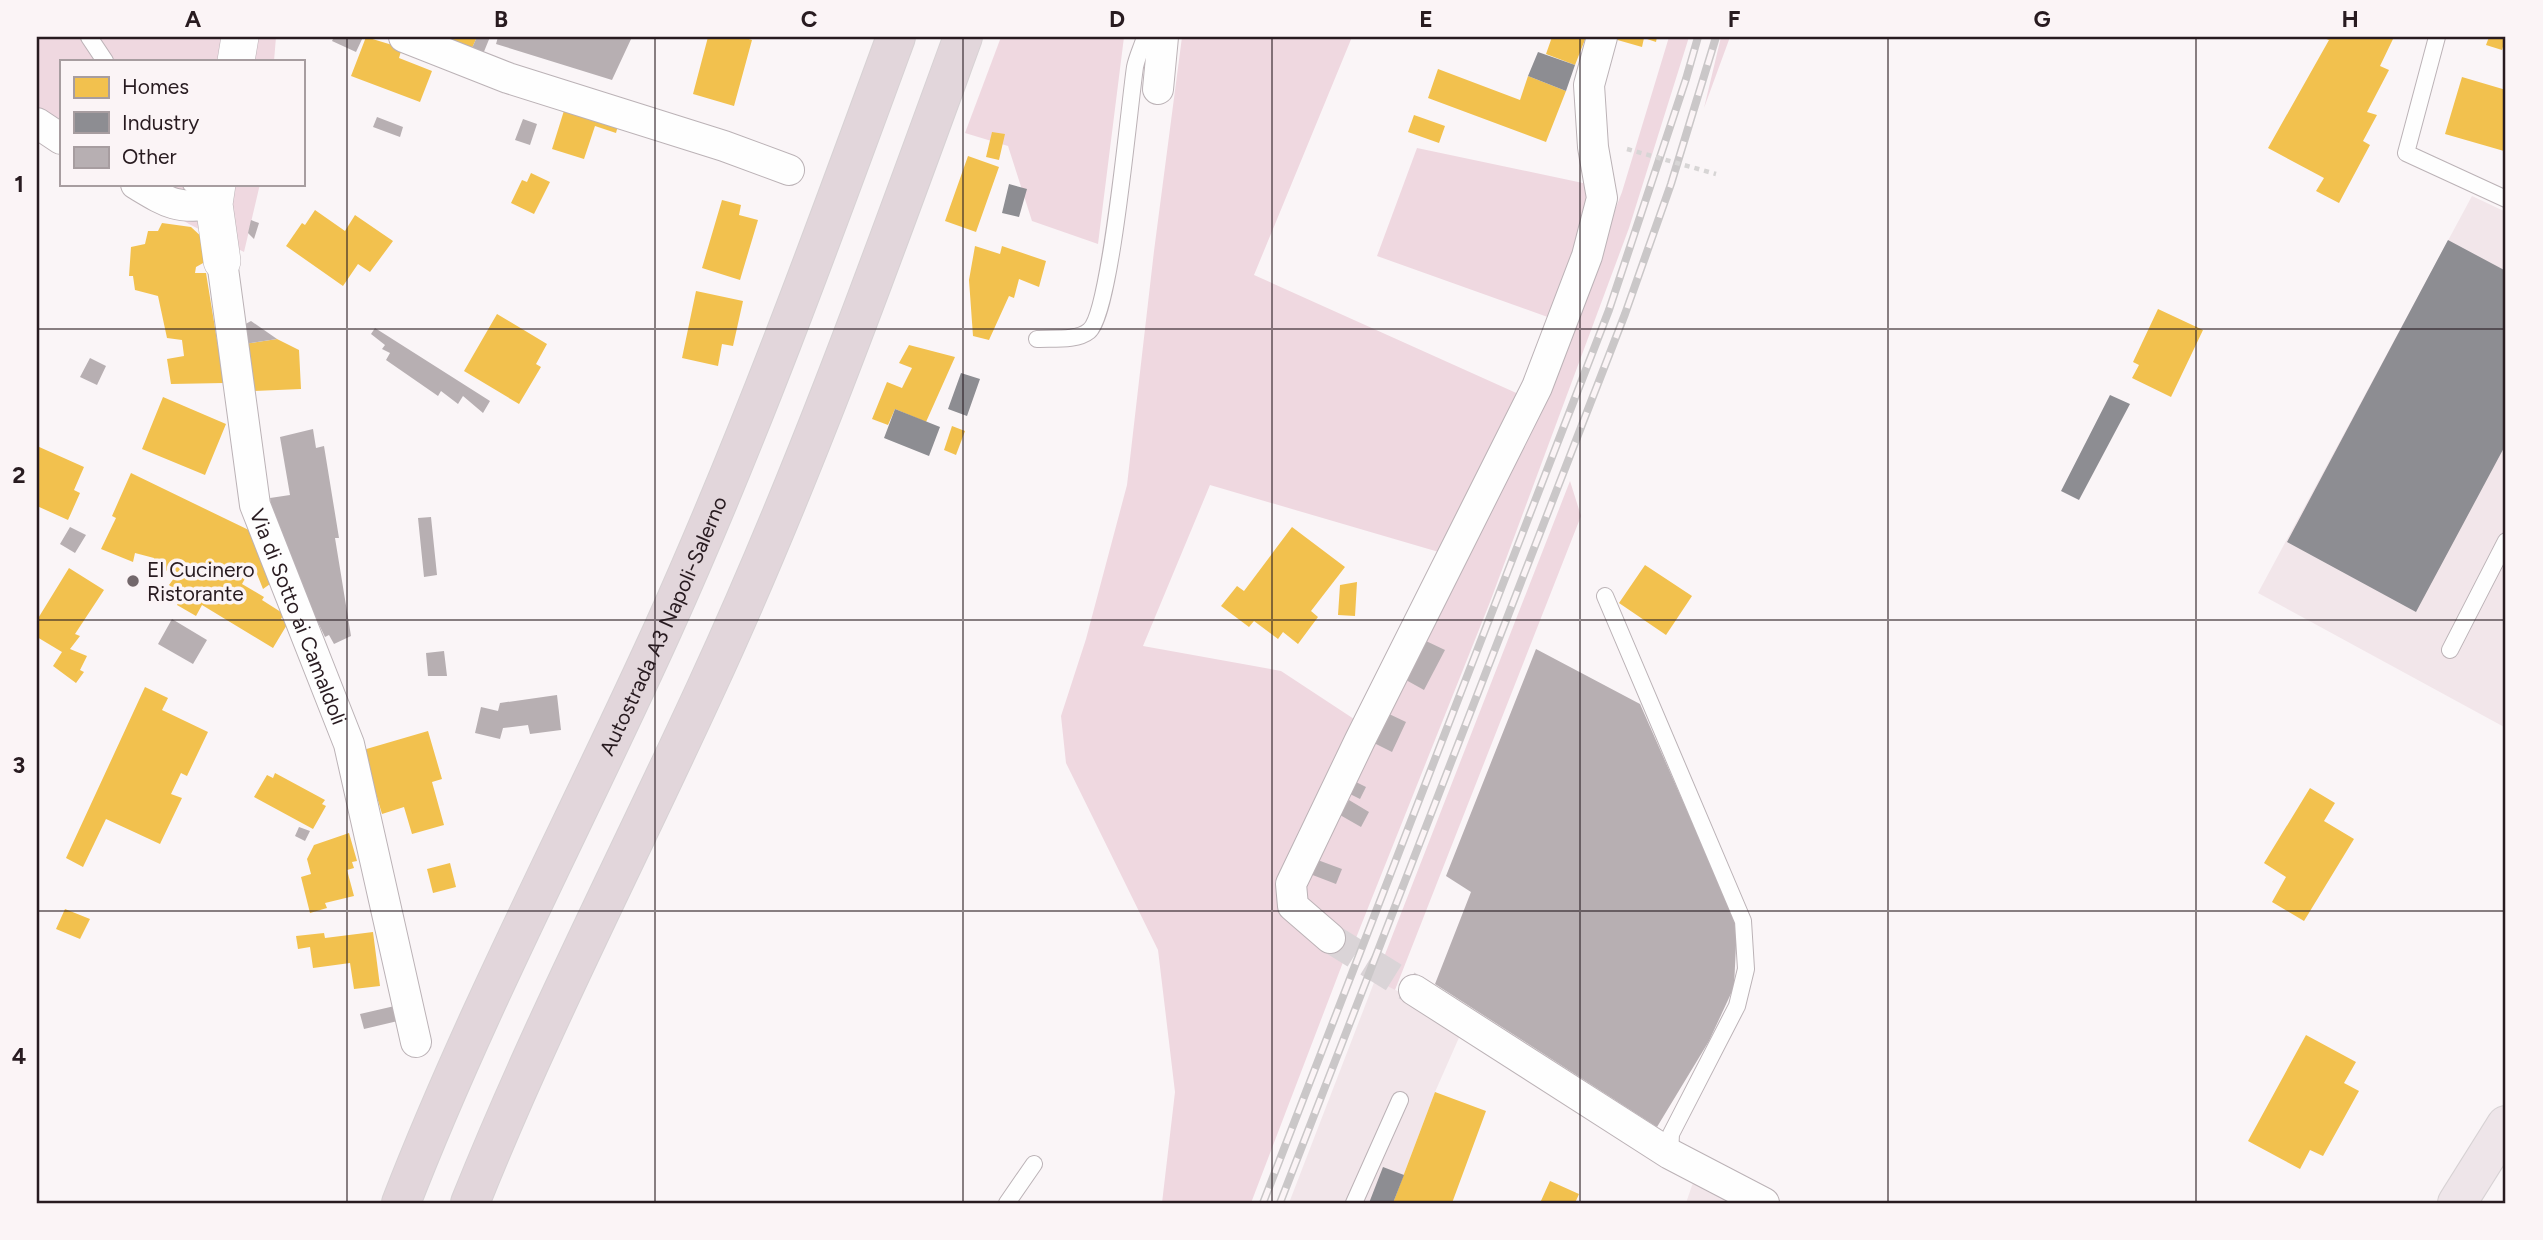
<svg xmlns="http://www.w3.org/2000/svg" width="2543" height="1240" font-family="Figtree,sans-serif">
  <rect width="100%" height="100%" fill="#faf5f7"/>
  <!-- built -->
  <path fill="#f2e6ea" d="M2472,196L2506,212V728L2258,593Z
    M1375,980L1465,1024L1435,1092L1393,1203H1289Z
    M1700,1162L1782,1203H1686Z"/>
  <!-- green -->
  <path fill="#efd8e0" d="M37,37H276L274,61H61V146L37,131Z
    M1001,37H1124L1098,244L1032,221L1008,146L965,133Z
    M1182,37H1352L1254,275L1523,396L1449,555L1210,485L1143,646L1281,671L1357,721L1296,919L1345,957L1251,1203H1162L1175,1092L1158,950L1066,763L1061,716L1086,639L1127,485L1154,251Z
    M1669,37H1689L1629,228L1490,602L1352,948L1302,910L1299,884L1545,391L1622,192Z
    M1721,37H1730L1704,108Z
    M1417,148L1597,186L1556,320L1377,256Z
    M123,184H260L244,252L189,224Z
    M1570,481L1581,516L1395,990L1375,980Z"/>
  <!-- homes -->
  <path fill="#f2c14e" d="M366,37L402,48L399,58L432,71L420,102L351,76Z
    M443,37H477L472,48Z
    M708,37H742L752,40L734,106L693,94Z
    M1552,37H1586L1575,65L1546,54Z
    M1607,37H1657L1656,42L1644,38L1642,47Z
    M2321,37H2388L2393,39L2380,66L2389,70L2367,112L2377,115L2363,141L2370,145L2339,203L2316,191L2324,178L2268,148L2329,40Z
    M2489,37H2506L2502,50L2486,45Z
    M1438,69L1520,100L1528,76L1566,91L1546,142L1428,98Z
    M2462,77L2506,90V142L2504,151L2445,134Z
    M567,101L620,118L616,133L595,126L584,159L552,149Z
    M1414,115L1445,126L1439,143L1408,132Z
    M992,132L1005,134L999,160L986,157Z
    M968,156L999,167L976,232L945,221Z
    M531,173L550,182L534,214L511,203L522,180L527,182Z
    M722,200L741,205L739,215L758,220L740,280L702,268Z
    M315,210L345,231L355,215L393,241L370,272L358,264L343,286L286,246L302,223L305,225Z
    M162,223L191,227L204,239L205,262L196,267L195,273H206L224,383L171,384L167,359L184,356L182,340L167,338L158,296L135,290L133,276H129L131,247L145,244L148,231H158Z
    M975,246L1000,254L1002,246L1046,261L1039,287L1019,279L1014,298L1009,296L989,340L973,336L969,280Z
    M696,291L743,301L733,346L722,344L718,366L682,358Z
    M2158,309L2203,330L2171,397L2132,378L2139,365L2133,362Z
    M497,314L547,344L536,364L541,367L519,404L464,371Z
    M277,339L299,350L301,389L253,391L244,344Z
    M909,345L955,357L926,422L895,409L888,425L872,419L887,382L902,388L912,368L899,363Z
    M163,397L226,424L205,475L142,449Z
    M952,426L965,431L956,455L944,450Z
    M37,446L84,467L74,490L80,493L68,520L37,506Z
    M131,473L259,535L277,579L263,589L253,564L242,584L264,597L262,600L284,614L281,619L288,623L273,648L202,605L196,616L177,605L182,595L169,585L177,574L153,566L154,558L135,553L133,562L101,549L116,518L112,516Z
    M1292,527L1345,567L1311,611L1318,617L1298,644L1283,632L1278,639L1254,621L1249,627L1221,606L1237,586L1244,591Z
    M1645,565L1692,596L1666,635L1619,603Z
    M69,568L104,590L75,634L80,636L70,649L87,656L80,670L84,672L76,683L53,666L62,652L37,637V620Z
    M1357,582L1355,616L1338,615L1340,585Z
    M145,687L168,698L162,710L208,732L187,776L181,773L171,794L182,798L160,844L106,819L83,867L66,858Z
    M428,731L442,779L432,782L444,825L412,834L404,807L382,814L363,750Z
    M275,773L325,800L322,804L326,806L313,829L254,797L267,775L273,778Z
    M2310,788L2335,803L2324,821L2354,839L2304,921L2272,902L2286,877L2264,863Z
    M349,833L357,861L352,862L354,868L347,870L354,896L325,903L327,908L310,913L301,877L311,874L307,859L314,845Z
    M450,863L456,887L433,893L427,869Z
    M65,909L90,919L80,939L56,929Z
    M373,932L380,986L354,989L350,963L313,968L310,947L298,949L296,936L324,933L325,938Z
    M2306,1035L2356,1062L2344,1083L2359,1091L2323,1156L2310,1150L2300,1169L2248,1141Z
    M1435,1092L1486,1111L1452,1203H1393Z
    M1550,1181L1579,1194L1575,1203H1540Z"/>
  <!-- industry -->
  <path fill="#8d8d92" d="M1538,52L1575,65L1566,91L1528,76Z
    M1009,184L1027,189L1019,217L1002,213Z
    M2448,240L2506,271V444L2416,612L2287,542Z
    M961,373L980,379L967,416L948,409Z
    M2110,395L2130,404L2079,500L2061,491Z
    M895,409L940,427L929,456L884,438Z
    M1383,1167L1404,1175L1393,1203H1369Z"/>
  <!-- building -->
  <path fill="#b7afb2" d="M334,37H363L356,52L332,41Z
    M477,37H490L483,54L472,48Z
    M498,37H632L612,80L496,44Z
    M377,117L403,127L400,137L373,127Z
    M523,119L537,124L530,145L515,140Z
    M251,220L259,223L254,239L248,233Z
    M251,321L277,339L244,344L240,327Z
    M375,328L490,401L483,413L463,396L458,404L441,391L438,396L386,360L390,353L382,349L385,345L371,334Z
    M90,358L106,366L97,385L80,377Z
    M313,429L316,448L324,446L339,538H335L351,636L334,644L329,635L325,637L275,533L270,498L290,495L280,437Z
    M431,517L437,575L424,577L418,518Z
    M70,527L86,535L75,553L60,544Z
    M172,619L207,640L193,664L158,644Z
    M1426,641L1445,650L1424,690L1406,680Z
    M1536,649L1640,704L1737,924L1734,987L1709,1041L1657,1127L1435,984L1471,892L1446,876Z
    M444,651L447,676H428L426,653Z
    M557,695L561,730L530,734L528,725L503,728L500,739L475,733L481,707L498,711L500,703Z
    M1387,713L1406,722L1392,752L1372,742Z
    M1354,781L1366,787L1360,799L1348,793Z
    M1349,800L1369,812L1361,827L1340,815Z
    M299,827L310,831L305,841L295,836Z
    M1315,859L1342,869L1336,884L1310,874Z
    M399,1005L402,1020L364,1029L360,1014Z"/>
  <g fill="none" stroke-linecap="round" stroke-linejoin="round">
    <!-- minor-tunnel -->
    <path stroke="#dad4d7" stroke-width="30" stroke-dasharray="30 15" stroke-linecap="butt" d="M1330,938L1414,990"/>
    <defs>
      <path id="service" d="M89,37L105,61
        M2437,37L2406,153L2506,199
        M191,184L212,202
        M1037,339C1052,338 1077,341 1089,331C1111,313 1129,107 1135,67C1137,57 1142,47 1145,37
        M1605,596L1743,921L1746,969L1737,1006L1671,1134L1670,1154
        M2450,650L2506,541
        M1007,1203L1034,1164
        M1354,1203L1400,1100"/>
      <g id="minor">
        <path d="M404,37L508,78L724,146L789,170"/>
        <path d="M1158,89L1163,37"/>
        <path d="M37,123L61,139"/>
        <path d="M136,184C166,202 177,210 214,204"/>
        <path id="s1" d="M222,261L255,505L349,744L416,1042"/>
        <path d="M1330,938L1293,906L1291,884L1360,740L1537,387L1587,256L1602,198L1593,147L1589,85L1602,37"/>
        <path d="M1414,990L1670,1154L1764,1203"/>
      </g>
      <path id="tertiary" d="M236,61L240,37
        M217,184L214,204L222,261"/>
      <path id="primary" d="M2457,1203L2506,1125"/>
      <g id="motorway">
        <path id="s2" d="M401,1203C477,1007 576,821 663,629C750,436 823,236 896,37"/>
        <path d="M470,1203C540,1028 627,860 706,688C804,476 883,256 963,37"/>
      </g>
    </defs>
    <!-- service casing -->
    <use href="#service" stroke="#bbb2b6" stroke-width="18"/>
    <!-- minor casing -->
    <use href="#minor" stroke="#bbb2b6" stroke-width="32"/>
    <!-- tertiary casing -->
    <use href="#tertiary" stroke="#bbb2b6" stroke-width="38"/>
    <!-- primary casing -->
    <use href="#primary" stroke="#d7d2d4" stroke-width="40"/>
    <!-- motorway casing -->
    <use href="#motorway" stroke="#d7d2d4" stroke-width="40"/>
    <!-- service -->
    <use href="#service" stroke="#fefefe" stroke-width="16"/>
    <!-- minor -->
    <use href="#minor" stroke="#fefefe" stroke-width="30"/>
    <!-- tertiary -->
    <use href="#tertiary" stroke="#fefefe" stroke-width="37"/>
    <!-- primary -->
    <use href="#primary" stroke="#eee5e9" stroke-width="38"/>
    <!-- motorway -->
    <use href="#motorway" stroke="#e2d6db" stroke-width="38"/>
    <defs>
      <path id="rail" d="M1263,1203L1609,310L1686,79L1698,37
        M1280,1203L1625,314L1671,184L1716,37"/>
    </defs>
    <!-- rail casing -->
    <use href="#rail" stroke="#cac7c8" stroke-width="8"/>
    <!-- rail -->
    <use href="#rail" stroke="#fbf4f6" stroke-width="5" stroke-dasharray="16" stroke-linecap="butt"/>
    <!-- path-bridge -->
    <path stroke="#d7d5d5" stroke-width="4.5" stroke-dasharray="5 5" stroke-linecap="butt" d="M1627,149L1716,174"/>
  </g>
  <!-- grid -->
  <path fill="none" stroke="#281b20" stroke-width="2" stroke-opacity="0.55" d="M347,37V1203M655,37V1203M963,37V1203M1272,37V1203M1580,37V1203M1888,37V1203M2196,37V1203M37,329H2506M37,620H2506M37,911H2506"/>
  <!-- markers -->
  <circle fill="#72676b" stroke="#fbf4f6" stroke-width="2.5" cx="133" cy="581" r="7"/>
  <g text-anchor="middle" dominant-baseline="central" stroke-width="7" stroke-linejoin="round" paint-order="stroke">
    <!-- poi labels -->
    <g font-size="21" fill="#281b20" stroke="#fbf4f6" text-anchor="start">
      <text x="147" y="569">El Cucinero<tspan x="147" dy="24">Ristorante</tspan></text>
    </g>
    <!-- street labels -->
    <g font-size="21" fill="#281b20" stroke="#fbf4f6">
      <text stroke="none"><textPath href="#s1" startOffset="366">Via di Sotto ai Camaldoli</textPath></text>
      <text stroke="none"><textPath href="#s2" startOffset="634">Autostrada A3 Napoli-Salerno</textPath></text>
    </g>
  </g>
  <!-- border -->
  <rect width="2543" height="1240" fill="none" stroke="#fbf4f6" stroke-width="77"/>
  <!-- legend -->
  <rect x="60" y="60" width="245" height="126" fill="#fbf4f6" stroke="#a79da0" stroke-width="2"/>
  <rect x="74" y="77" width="35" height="21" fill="#f2c14e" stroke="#a79da0" stroke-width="2"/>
  <text x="122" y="94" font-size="21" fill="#281b20">Homes</text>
  <rect x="74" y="112" width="35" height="21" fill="#8d8d92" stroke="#a79da0" stroke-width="2"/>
  <text x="122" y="130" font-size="21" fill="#281b20">Industry</text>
  <rect x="74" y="147" width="35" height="21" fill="#b7afb2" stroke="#a79da0" stroke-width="2"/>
  <text x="122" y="164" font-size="21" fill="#281b20">Other</text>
  <rect x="38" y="38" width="2466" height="1164" fill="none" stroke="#281b20" stroke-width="2.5"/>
  <g font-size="23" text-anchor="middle" font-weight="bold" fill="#281b20">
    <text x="193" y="27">A</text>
    <text x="501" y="27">B</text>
    <text x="809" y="27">C</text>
    <text x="1117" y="27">D</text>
    <text x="1426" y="27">E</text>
    <text x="1734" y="27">F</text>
    <text x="2042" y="27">G</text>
    <text x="2350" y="27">H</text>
    <text x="19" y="192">1</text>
    <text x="19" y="483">2</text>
    <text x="19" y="773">3</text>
    <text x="19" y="1064">4</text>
  </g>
</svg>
